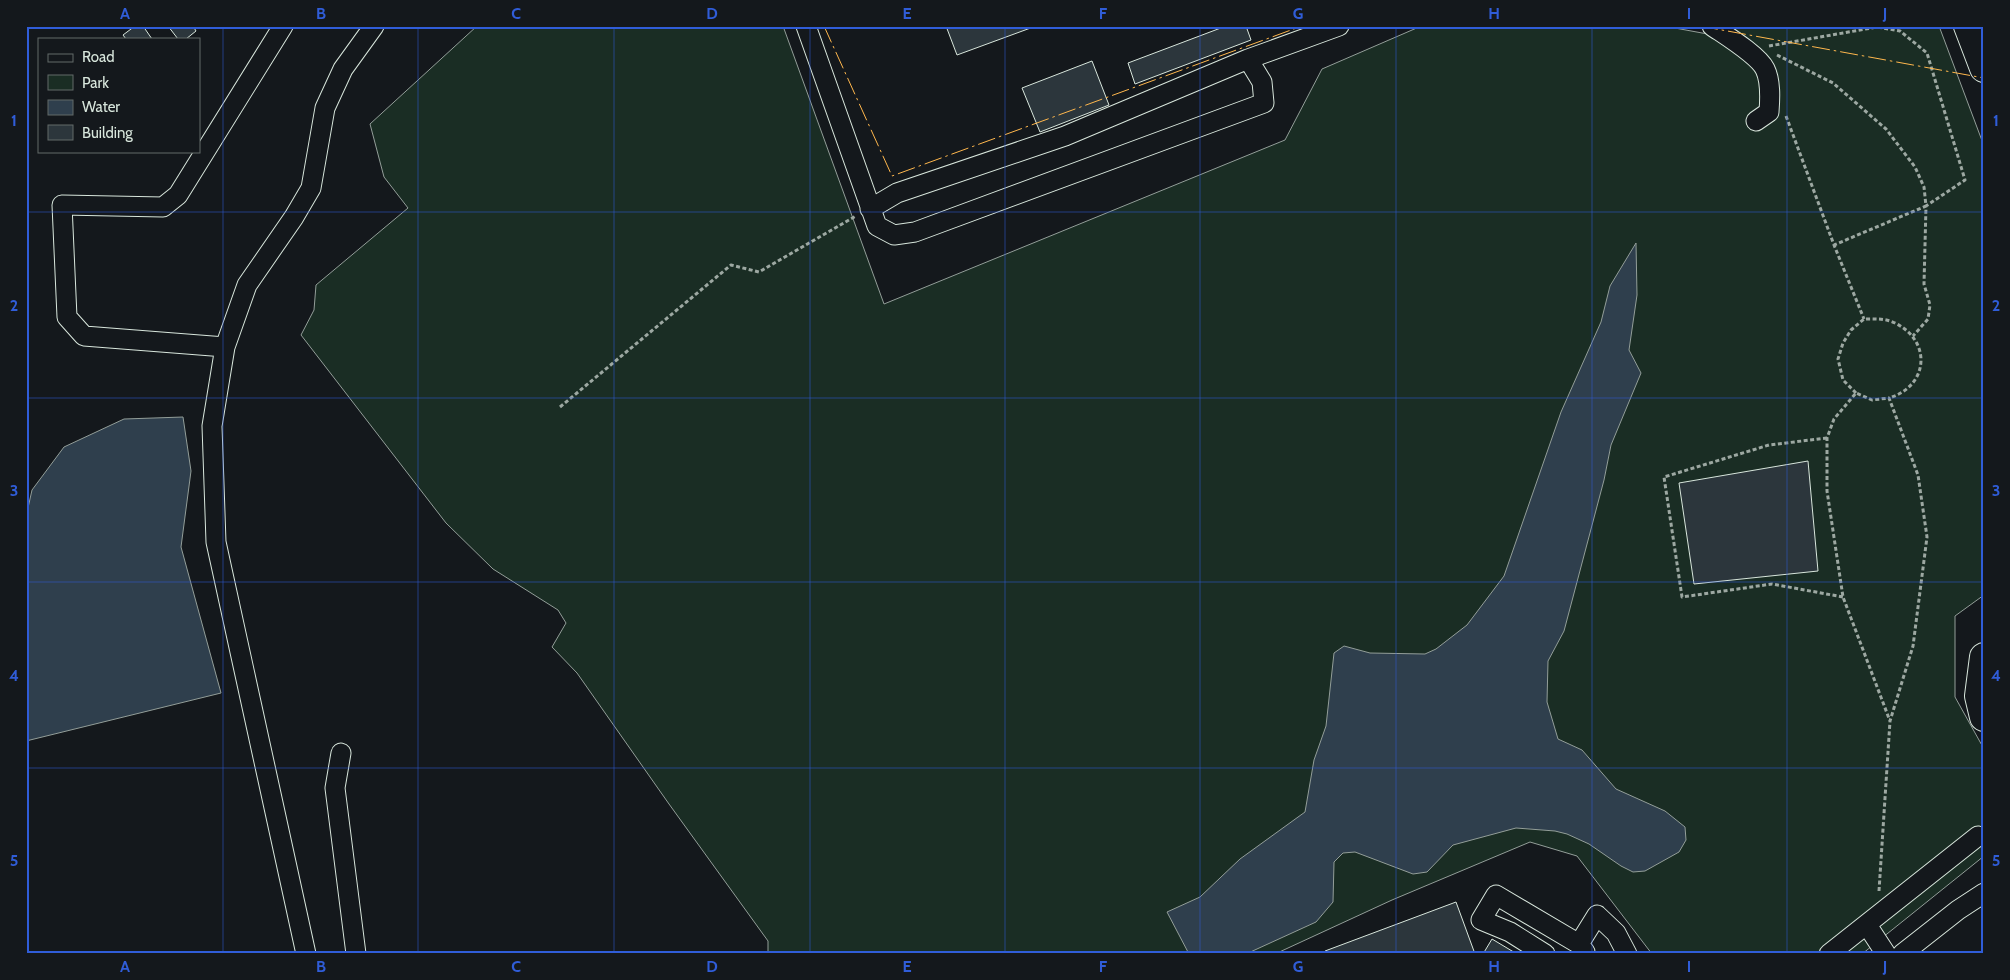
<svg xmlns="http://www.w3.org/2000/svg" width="2010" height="980" font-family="Cabin,sans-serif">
  <rect width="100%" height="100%" fill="#14181c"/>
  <!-- green -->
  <path fill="#1a2d24" stroke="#939e99" d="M477,26H783L884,304L1285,140L1322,69L1419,27L1664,26L1713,35L1738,26H1939L1984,146V595L1955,616V697L1984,749V856L1862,954H1652L1577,856L1530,842L1392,900L1275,954H768V941L669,804L577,673L552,647L566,623L558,610L493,569L446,523L301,335L314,310L316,285L408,208L384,177L370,124Z"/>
  <!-- water -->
  <path fill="#2f3f4d" stroke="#939e99" d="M1636,243L1637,295L1629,350L1641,373L1611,445L1604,480L1564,631L1548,661L1547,702L1558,739L1582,750L1616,789L1665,811L1685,827L1686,840L1679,852L1645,871L1633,872L1621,866L1589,844L1567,834L1555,831L1516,828L1453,845L1427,872L1413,874L1355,852L1343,853L1334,862L1333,902L1316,922L1246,954H1189L1167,912L1200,897L1240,859L1305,812L1314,760L1326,726L1334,653L1344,646L1370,653L1425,654L1436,649L1467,625L1504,576L1561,412L1601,322L1610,286Z
    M183,417L191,471L181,547L221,693L26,741V517L32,490L64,447L124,419Z"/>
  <!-- building -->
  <path fill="#2c363c" stroke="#d8e6dc" d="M135,26H143L152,39H126L123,35Z
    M168,26H193L196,31L186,39H178Z
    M946,26H1036L957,55Z
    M1226,26H1246L1251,40L1135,84L1128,63Z
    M1092,61L1109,105L1040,132L1022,88Z
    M1808,461L1818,571L1694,584L1679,483Z
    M1456,902L1475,954H1326L1325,951Z
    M1492,939L1517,954H1483Z"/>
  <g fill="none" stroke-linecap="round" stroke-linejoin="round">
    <defs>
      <path id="minor" d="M806,26L877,226L894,235L915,232L1264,103L1262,82L1248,59
        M1712,26C1725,35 1758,55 1765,69C1771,81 1770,99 1769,112L1756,121
        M870,209L897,193L1065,136L1248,59L1339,26
        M225,347L84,336L67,317L62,205L163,207L178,195L283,26
        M341,753L335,788L356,954
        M1867,925L1886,954
        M1585,952L1579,944L1597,915L1616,933L1627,954
        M306,954L216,542L212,426L225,347L247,285L294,217L311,188L325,108L343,69L374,26
        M1545,954L1510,932L1481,920L1496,895L1579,944
        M1829,954L1978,836
        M1902,954L1958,910L1984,893"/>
      <path id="highway" d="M1968,26L1984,68
        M1984,657L1979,696L1984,717"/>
    </defs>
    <!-- minor casing -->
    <use href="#minor" stroke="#d8e6dc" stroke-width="21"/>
    <!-- highway casing -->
    <use href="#highway" stroke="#d8e6dc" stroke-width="30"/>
    <!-- path -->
    <path stroke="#9da8a2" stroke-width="3" stroke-dasharray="4 2.5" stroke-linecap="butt" d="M1769,46L1877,27L1900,31L1927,53L1965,180L1926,206L1924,284L1930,305L1928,319L1913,336
      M1777,55L1833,83L1886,129L1915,167L1924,187L1926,206L1834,245
      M1786,116L1834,245L1864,319
      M1856,393L1843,380L1838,359L1843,343L1851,330L1864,319C1875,319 1885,318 1895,323C1932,341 1929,386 1889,398
      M560,407L731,265L759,272L856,216
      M1827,438L1769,445L1664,477L1682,597L1772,584L1843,597
      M1879,891L1890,721L1913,646L1927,537L1918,475L1889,398L1872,400L1856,393L1834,419L1827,438V491L1843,597L1890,721"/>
    <!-- minor -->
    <use href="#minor" stroke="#14181c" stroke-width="19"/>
    <!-- highway -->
    <use href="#highway" stroke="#14181c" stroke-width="28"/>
    <!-- power -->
    <path stroke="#ffb74d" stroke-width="1" stroke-dasharray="18 4 2.5 4" stroke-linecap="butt" d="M824,26L892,176L1302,26
      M1700,26L1984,78"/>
  </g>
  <!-- grid -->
  <path fill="none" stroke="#305dd8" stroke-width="1" stroke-opacity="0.55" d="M223,26V954M418,26V954M614,26V954M810,26V954M1005,26V954M1200,26V954M1396,26V954M1592,26V954M1787,26V954M26,212H1984M26,398H1984M26,582H1984M26,768H1984"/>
  <!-- border -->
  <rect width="2010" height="980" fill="none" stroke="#14181c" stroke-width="55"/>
  <!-- legend -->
  <rect x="38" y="38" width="162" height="115" fill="#14181c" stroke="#626a69"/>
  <rect x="48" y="54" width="25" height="8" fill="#14181c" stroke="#626a69"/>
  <text x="82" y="62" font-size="15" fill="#d8e6dc">Road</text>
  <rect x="48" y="75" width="25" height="15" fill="#1a2d24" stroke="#626a69"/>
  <text x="82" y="88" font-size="15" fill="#d8e6dc">Park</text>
  <rect x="48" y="100" width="25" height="15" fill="#2f3f4d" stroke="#626a69"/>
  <text x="82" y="112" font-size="15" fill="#d8e6dc">Water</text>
  <rect x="48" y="125" width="25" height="15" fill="#2c363c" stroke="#626a69"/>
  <text x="82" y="138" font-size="15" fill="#d8e6dc">Building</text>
  <rect x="28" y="28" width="1954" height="924" fill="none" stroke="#305dd8" stroke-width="2"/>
  <g font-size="16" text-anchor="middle" font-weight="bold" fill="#305dd8">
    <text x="125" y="19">A</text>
    <text x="321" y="19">B</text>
    <text x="516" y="19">C</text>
    <text x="712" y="19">D</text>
    <text x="907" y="19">E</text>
    <text x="1103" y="19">F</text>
    <text x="1298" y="19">G</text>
    <text x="1494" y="19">H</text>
    <text x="1689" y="19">I</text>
    <text x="1885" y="19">J</text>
    <text x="14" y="126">1</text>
    <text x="1996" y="126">1</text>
    <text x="14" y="311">2</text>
    <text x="1996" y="311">2</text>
    <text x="14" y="496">3</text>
    <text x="1996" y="496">3</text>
    <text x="14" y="681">4</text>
    <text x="1996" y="681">4</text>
    <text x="14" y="866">5</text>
    <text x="1996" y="866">5</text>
    <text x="125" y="972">A</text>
    <text x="321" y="972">B</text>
    <text x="516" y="972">C</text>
    <text x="712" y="972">D</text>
    <text x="907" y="972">E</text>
    <text x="1103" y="972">F</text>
    <text x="1298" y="972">G</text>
    <text x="1494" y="972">H</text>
    <text x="1689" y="972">I</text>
    <text x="1885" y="972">J</text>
  </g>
</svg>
